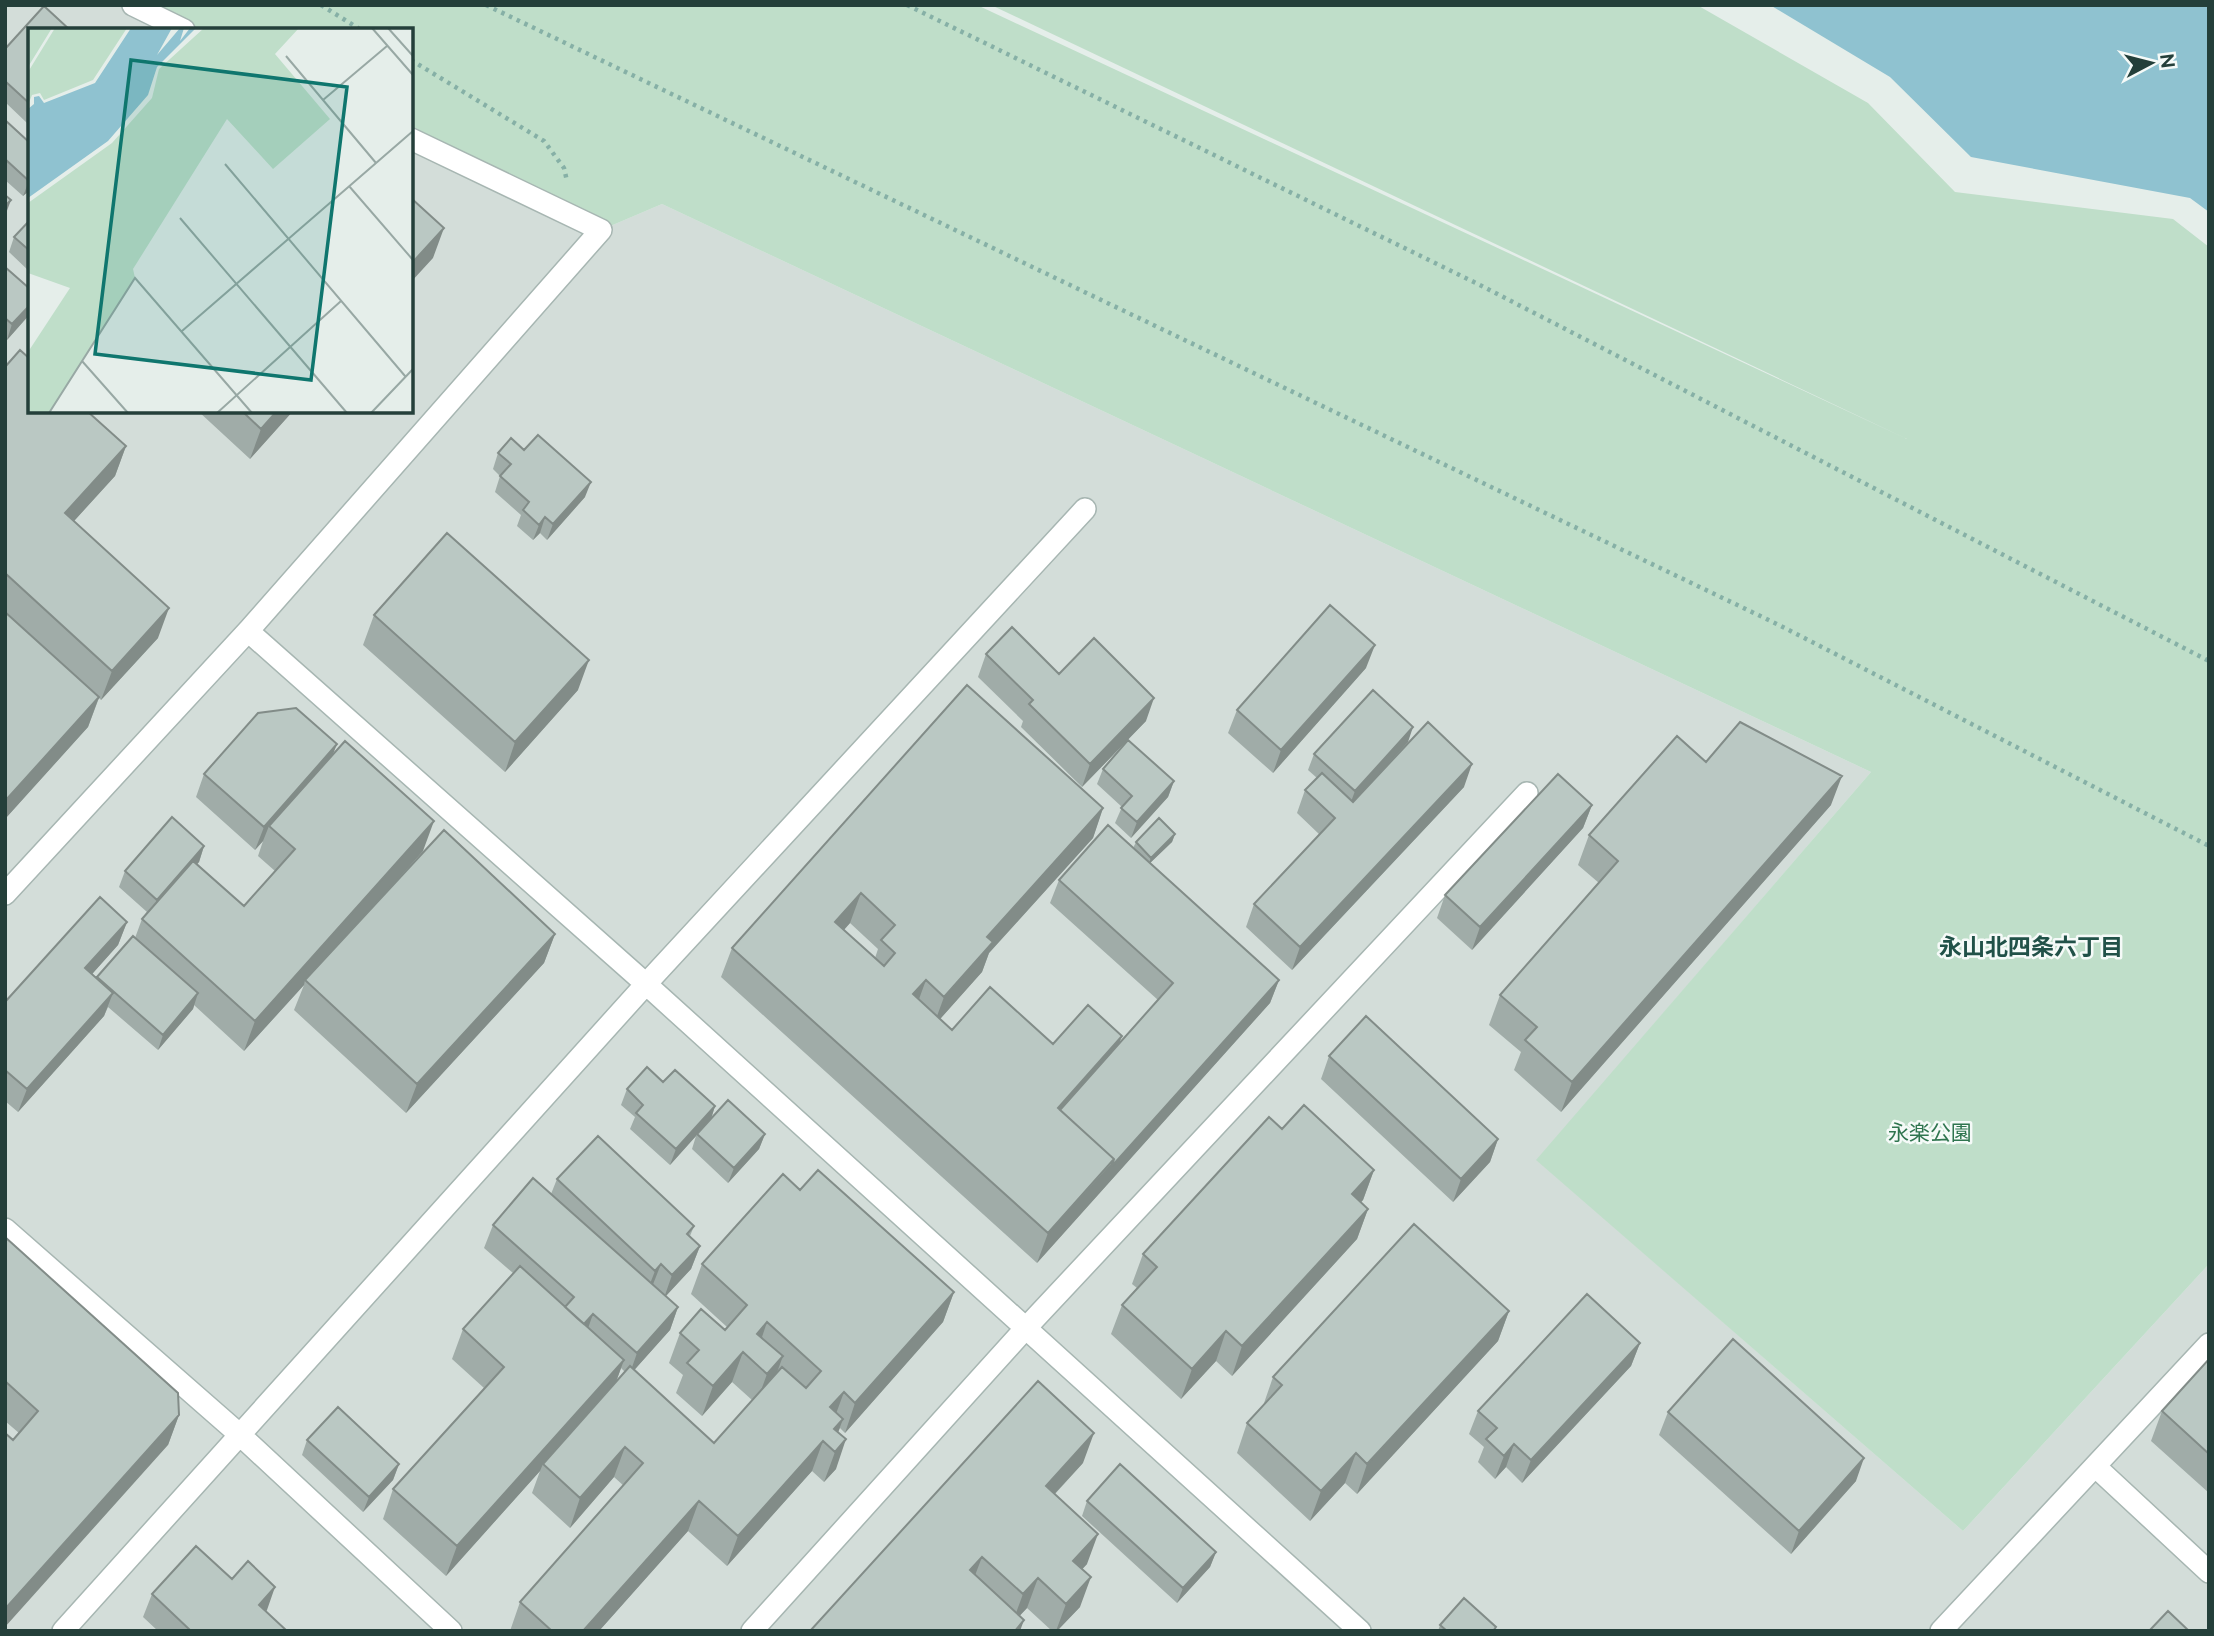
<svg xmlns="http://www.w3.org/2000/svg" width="2214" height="1636" font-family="Raleway,'Noto Sans JP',sans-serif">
  <rect width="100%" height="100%" fill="#e5eeea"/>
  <!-- built -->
  <path fill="#d3ddd9" d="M5,5H133L184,30H30V411H411V139L601,230L662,204L1871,772L1537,1160L1963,1531L2209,1264V1631H5Z"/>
  <!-- green -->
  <path fill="#bfdec9" d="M133,5H977L1907,439L991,5H1697L1868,103L1955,192L2173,219L2209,247V1264L1963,1531L1536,1160L1871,772L662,204L601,230L411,139V30H184Z"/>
  <!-- water -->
  <path fill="#8fc2d0" d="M1770,5H2209V212L2190,198L1971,157L1890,77Z"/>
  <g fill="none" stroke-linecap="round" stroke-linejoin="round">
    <defs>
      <path id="minor" d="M133,5L184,30
        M248,631L646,984L1360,1631
        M5,894L248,631L601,230L411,139
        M5,1229L239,1434L451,1631
        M2096,1467L2209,1572
        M63,1631L646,984L1085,509
        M752,1631L1024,1330L1527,793
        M1941,1631L2209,1344"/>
    </defs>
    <!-- minor casing -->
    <use href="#minor" stroke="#a7b6b2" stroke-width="24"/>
    <!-- path -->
    <path stroke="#86b0a6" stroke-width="4.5" stroke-dasharray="3.5 5" stroke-linecap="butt" d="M321,5L361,30
      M486,5L1779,625L2209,846
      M907,5L1478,284L2209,661
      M411,60L544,141L564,168L567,181"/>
    <!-- minor -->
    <use href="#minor" stroke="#fff" stroke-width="21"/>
  </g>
  <!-- wall -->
  <path fill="#a0aca8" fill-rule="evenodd" d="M30,30V120L27,123L5,102V49Z
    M5,120L30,143V190L23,196L5,180Z
    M30,220V272L9,252L14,237Z
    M5,267L30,289V314L7,340L5,339Z
    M5,367L126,446L115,476L74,521L158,638L101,700L99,698L88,727L5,819Z
    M198,411H293L250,459Z
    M524,450L585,497L547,540L540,533L533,540L517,526L521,515L495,492L500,476L493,469L498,453Z
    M374,615L578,690L505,772L363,645Z
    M986,654L1146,721L1082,787L1021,727L1023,721L978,677Z
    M1366,668L1273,773L1228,733L1237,710Z
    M967,685L1103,808L1093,838L989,953L982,972L940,1019L952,1030L1053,1044L1119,1043L1158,1000L1050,903L1059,880L1133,848L1136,842L1175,834L1172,842L1150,863L1279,980L1270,1003L1037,1263L721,977L732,948ZM850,923L878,949L875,958L844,930Z
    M1408,742L1377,776L1464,787L1292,970L1246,927L1254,904L1320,835L1297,813L1305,790L1317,778L1308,770L1314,754Z
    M333,754L423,851L381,898L555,934L544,963L406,1113L294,1010L304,985L244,1051L194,1005L193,1009L158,1050L108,1007L104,1016L18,1112L5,1101V1002L127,922L118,945L92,974L97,978L135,938L142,919L147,912L119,887L125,871L204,846L199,862L197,864L244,906L275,871L258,856L263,841L255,850L196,797L204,774Z
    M1706,762L1831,805L1561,1112L1514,1070L1521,1052L1489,1025L1500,995L1599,883L1578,865L1589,835Z
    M1103,769L1174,781L1168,797L1131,838L1115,823L1122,807L1097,784Z
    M1592,805L1583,828L1472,950L1437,918L1445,895Z
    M1329,1056L1498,1139L1490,1162L1453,1202L1321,1079Z
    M663,1082L715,1106L711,1119L765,1134L759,1149L728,1183L692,1149L696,1136L670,1165L630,1129L635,1117L621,1105L627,1089Z
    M1282,1129L1374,1170L1363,1200L1361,1202L1368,1209L1357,1239L1232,1376L1216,1361L1181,1399L1111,1334L1122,1305L1137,1288L1132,1284L1143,1254Z
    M557,1179L694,1226L690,1236L700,1246L691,1269L666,1296L678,1307L670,1330L634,1370L714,1443L752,1400L732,1382L702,1416L676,1393L683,1375L669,1363L680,1333L725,1330L727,1327L691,1294L702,1264L800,1190L954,1292L943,1322L845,1433L840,1428L838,1432L836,1469L824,1482L812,1471L727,1566L688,1531L599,1631H510L520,1602L624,1486L614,1477L570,1528L532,1493L540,1471L446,1576L383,1519L393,1489L484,1388L452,1359L463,1329L513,1273L484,1248L493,1225L551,1194ZM621,1368L625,1372L616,1382Z
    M5,1237L179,1415L168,1445L13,1440L19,1433L5,1421Z
    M1509,1311L1498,1341L1357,1494L1345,1483L1310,1521L1237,1453L1247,1423L1263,1406L1273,1377Z
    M1640,1343L1631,1366L1522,1483L1506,1467L1495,1479L1478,1462L1484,1447L1469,1434L1478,1411Z
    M2209,1359V1493L2151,1441L2162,1411Z
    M1668,1412L1856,1481L1791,1554L1659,1435Z
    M307,1440L399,1464L393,1480L363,1512L302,1455Z
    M1083,1463L1055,1494L1087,1564L1082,1569L1080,1607L1057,1631H1052L1027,1608L1019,1616L810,1631Z
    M1087,1501L1216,1552L1210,1567L1177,1603L1082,1516Z
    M152,1594L267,1610L266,1611L287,1631H158L143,1617Z
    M1440,1625L1496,1627L1495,1631H1438Z"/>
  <!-- shaded-wall -->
  <path fill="#828c88" d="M30,180V190L23,196L29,181Z
    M11,200L5,216V206Z
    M444,228L433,258L411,282V264Z
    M30,305V314L7,340L12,324Z
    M277,411H293L250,459L261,429Z
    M126,446L115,476L54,543L65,513Z
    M591,482L585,497L547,540L553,524Z
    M545,517L540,533L533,540L539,525Z
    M169,608L158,638L101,700L112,671Z
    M1375,645L1366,668L1273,773L1281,750Z
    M589,660L578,690L505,772L515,742Z
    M99,697L88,727L5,819V801Z
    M1154,698L1146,721L1082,787L1090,764Z
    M1413,727L1408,742L1349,807L1355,791Z
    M337,744L328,767L269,826L263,841L255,850L264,827Z
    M1472,764L1464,787L1292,970L1300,947Z
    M1842,776L1831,805L1561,1112L1572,1082Z
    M1174,781L1168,797L1131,838L1137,822Z
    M1592,805L1583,828L1472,950L1480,927Z
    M1103,808L1093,838L989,953L982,972L933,1027L944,997L987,937Z
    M434,821L423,851L306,981L305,980L304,985L244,1051L255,1021Z
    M1175,834L1172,842L1148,865L1151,858Z
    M204,846L199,862L151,915L157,900Z
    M861,893L850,923L824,952L835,922Z
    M127,922L118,945L77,991L85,968Z
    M555,934L544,963L406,1113L417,1084Z
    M926,980L915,1010L913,994Z
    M1279,980L1270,1003L1037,1263L1048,1233Z
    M113,993L104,1016L18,1112L27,1089Z
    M198,993L193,1009L158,1050L163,1035Z
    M1122,1036L1111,1066L1062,1121L1058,1108Z
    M715,1106L710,1122L697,1134L696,1136L670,1165L676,1149Z
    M765,1134L759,1149L728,1183L734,1168Z
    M1498,1139L1490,1162L1453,1202L1461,1179Z
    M1374,1170L1363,1200L1341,1223L1352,1194Z
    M1368,1209L1357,1239L1232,1376L1242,1346Z
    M700,1246L691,1269L664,1298L672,1275Z
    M661,1264L652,1287L646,1294L655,1271Z
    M954,1292L943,1322L845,1433L855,1403Z
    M678,1307L670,1330L629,1376L637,1353Z
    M1509,1311L1498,1341L1357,1494L1367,1464Z
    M593,1314L585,1337L584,1324Z
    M767,1322L757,1352V1334Z
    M1226,1331L1216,1361L1181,1399L1192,1369Z
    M1640,1343L1631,1366L1522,1483L1531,1460Z
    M743,1352L732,1382L702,1416L713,1386Z
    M783,1356L772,1386L756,1404L767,1374Z
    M624,1360L613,1390L543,1464L540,1471L446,1576L457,1546Z
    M844,1392L833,1422L830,1407Z
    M179,1415L168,1445L5,1627V1609Z
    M843,1419L832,1449L834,1429Z
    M1094,1433L1083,1463L1035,1515L1046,1486Z
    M846,1439L836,1469L824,1482L835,1452Z
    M823,1441L812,1471L727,1566L738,1536Z
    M1514,1444L1506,1467L1495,1479L1504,1456Z
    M625,1447L614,1477L570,1528L580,1498Z
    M1356,1453L1345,1483L1310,1521L1321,1491Z
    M1864,1458L1856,1481L1791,1554L1799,1531Z
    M399,1464L393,1480L363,1512L369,1497Z
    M699,1501L688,1531L599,1631H583Z
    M1098,1534L1087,1564L1062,1591L1073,1561Z
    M1216,1552L1210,1567L1177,1603L1183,1588Z
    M982,1557L971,1586L970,1570Z
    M1091,1577L1080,1607L1057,1631H1056L1066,1604Z
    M1038,1578L1027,1608L1012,1624L1023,1594Z
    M275,1587L267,1610L251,1628L259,1605Z
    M1024,1620L1020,1631H1015Z"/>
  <!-- building -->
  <path fill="#bac8c3" stroke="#828c88" stroke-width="2" fill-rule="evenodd" d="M44,6L70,30H30V104L5,81V49Z
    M5,120L30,143L29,181L5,159Z
    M5,195L11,200L5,206Z
    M411,198L444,228L411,264Z
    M30,220V251L14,237Z
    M5,267L30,289V305L12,324L5,318Z
    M20,350L30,359V411H87L126,446L65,513L169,608L112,671L5,573V367Z
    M242,411H277L261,429Z
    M538,435L591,482L553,524L545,517L539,525L523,510L529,502L500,476L511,464L498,453L511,438L524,450Z
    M447,533L589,660L515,742L374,615Z
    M1330,605L1375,645L1281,750L1237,710Z
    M5,612L99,697L5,801Z
    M1012,627L1059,674L1094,638L1154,698L1090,764L1029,704L1033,700L986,654Z
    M967,685L1103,808L987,937L993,942L944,997L926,980L913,994L952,1030L990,987L1053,1044L1088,1005L1122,1036L1058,1108L1114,1159L1048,1233L732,948ZM861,893L895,925L881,940L895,953L884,966L835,922Z
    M1373,690L1413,727L1355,791L1314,754Z
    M296,708L337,744L264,827L204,774L258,713Z
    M1428,722L1472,764L1300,947L1254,904L1335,818L1305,790L1322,773L1353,802Z
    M1740,722L1842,776L1572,1082L1525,1040L1537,1027L1500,995L1618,861L1589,835L1677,736L1706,762Z
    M1128,740L1174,781L1137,822L1121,808L1132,796L1103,769Z
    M345,741L434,821L255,1021L142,919L193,861L244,906L295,849L269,826Z
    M1558,774L1592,805L1480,927L1445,895Z
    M172,817L204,846L157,900L125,871Z
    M1159,818L1175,834L1151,858L1136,842Z
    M1108,825L1279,980L1112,1166L1114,1159L1060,1110L1173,983L1059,880Z
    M444,830L555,934L417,1084L305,980Z
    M100,897L127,922L85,968L113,993L27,1089L5,1070V1002Z
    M133,936L198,993L163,1035L97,977Z
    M1366,1016L1498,1139L1461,1179L1329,1056Z
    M647,1067L663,1082L675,1070L715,1106L676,1149L636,1113L643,1105L627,1089Z
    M728,1100L765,1134L734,1168L697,1134Z
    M1304,1105L1374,1170L1352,1194L1368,1209L1242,1346L1226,1331L1192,1369L1122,1305L1157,1267L1143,1254L1269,1117L1282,1129Z
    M598,1136L694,1226L687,1234L700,1246L672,1275L661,1264L655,1271L557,1179Z
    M818,1170L954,1292L855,1403L844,1392L830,1407L843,1419L834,1429L846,1439L835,1452L823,1441L738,1536L699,1501L583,1631H552L520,1602L643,1463L625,1447L580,1498L543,1464L630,1366L714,1443L782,1367L806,1388L821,1371L767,1322L757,1334L783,1356L767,1374L743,1352L713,1386L687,1363L699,1350L680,1333L701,1309L725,1330L747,1305L702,1264L783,1174L800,1190Z
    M533,1178L678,1307L637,1353L593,1314L584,1324L578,1319L565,1307L574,1297L493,1225Z
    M1414,1224L1509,1311L1367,1464L1356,1453L1321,1491L1247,1423L1282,1385L1273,1377Z
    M5,1237L178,1393L179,1415L5,1609V1433L13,1440L38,1411L5,1381Z
    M520,1266L624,1360L457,1546L393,1489L504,1367L463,1329Z
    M1587,1294L1640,1343L1531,1460L1514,1444L1504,1456L1486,1439L1497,1428L1478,1411Z
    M1733,1339L1864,1458L1799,1531L1668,1412Z
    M2209,1359V1454L2162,1411Z
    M1038,1381L1094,1433L1046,1486L1098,1534L1073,1561L1091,1577L1066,1604L1038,1578L1023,1594L982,1557L970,1570L1024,1620L1015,1631H810Z
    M338,1407L399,1464L369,1497L307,1440Z
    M1120,1464L1216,1552L1183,1588L1087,1501Z
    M196,1546L232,1579L248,1561L275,1587L259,1605L287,1631H191L152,1594Z
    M1464,1598L1496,1627L1493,1631H1447L1440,1625Z
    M2168,1611L2189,1631H2149Z"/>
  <g text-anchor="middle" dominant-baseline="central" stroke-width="5" stroke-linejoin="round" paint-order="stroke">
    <!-- park labels -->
    <g font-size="21" fill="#2f754f" stroke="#f5faf8">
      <text x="1930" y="1132">永楽公園</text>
    </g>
    <!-- neighbourhood labels -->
    <g font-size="23" font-weight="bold" fill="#215148" stroke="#f5faf8">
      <text x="2031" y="946">永山北四条六丁目</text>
    </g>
  </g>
  <!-- overview -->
  <g transform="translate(28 28)">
    <rect width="385" height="385" fill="#e5eeea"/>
    <path d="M0,0H24L0,39ZM27,0H99L65,52L16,72L12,65L4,67L0,77V44ZM176,0H271L247,26L302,91L245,141L199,91L105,241L107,250L21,385H0V324L42,260L0,245V175L84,115L124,70L131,41Z" fill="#bfdec9"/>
    <path d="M103,0H144L129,27L152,0H156L152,13L162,0H168L129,39L120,67L80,113L0,170V81L6,76V69L11,68L16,75L67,55Z" fill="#8fc2d0"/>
    <path fill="none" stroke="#98a8a4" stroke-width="2" d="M344,0L385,47M360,0L385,28M258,28L348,135M295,72L359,18M197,136L377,348M321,158L385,232M152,190L319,385M154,303L385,103M54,333L100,385M21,385L107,250L224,385M189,385L313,273M343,385L385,341"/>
    <path fill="#0f766e" fill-opacity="0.15" stroke="#0f766e" stroke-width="3.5" d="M103,32L319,59L283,352L67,326Z"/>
    <rect width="385" height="385" fill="none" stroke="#243f3a" stroke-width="3.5"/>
  </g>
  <!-- border -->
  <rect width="2214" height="1636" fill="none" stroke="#243f3a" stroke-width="14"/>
  <!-- north arrow -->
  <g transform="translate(2151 63) rotate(83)" stroke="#f5faf8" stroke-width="5" paint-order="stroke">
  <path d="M0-5L12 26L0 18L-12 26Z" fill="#243f3a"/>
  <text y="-10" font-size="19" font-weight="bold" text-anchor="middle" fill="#243f3a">N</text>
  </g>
</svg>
